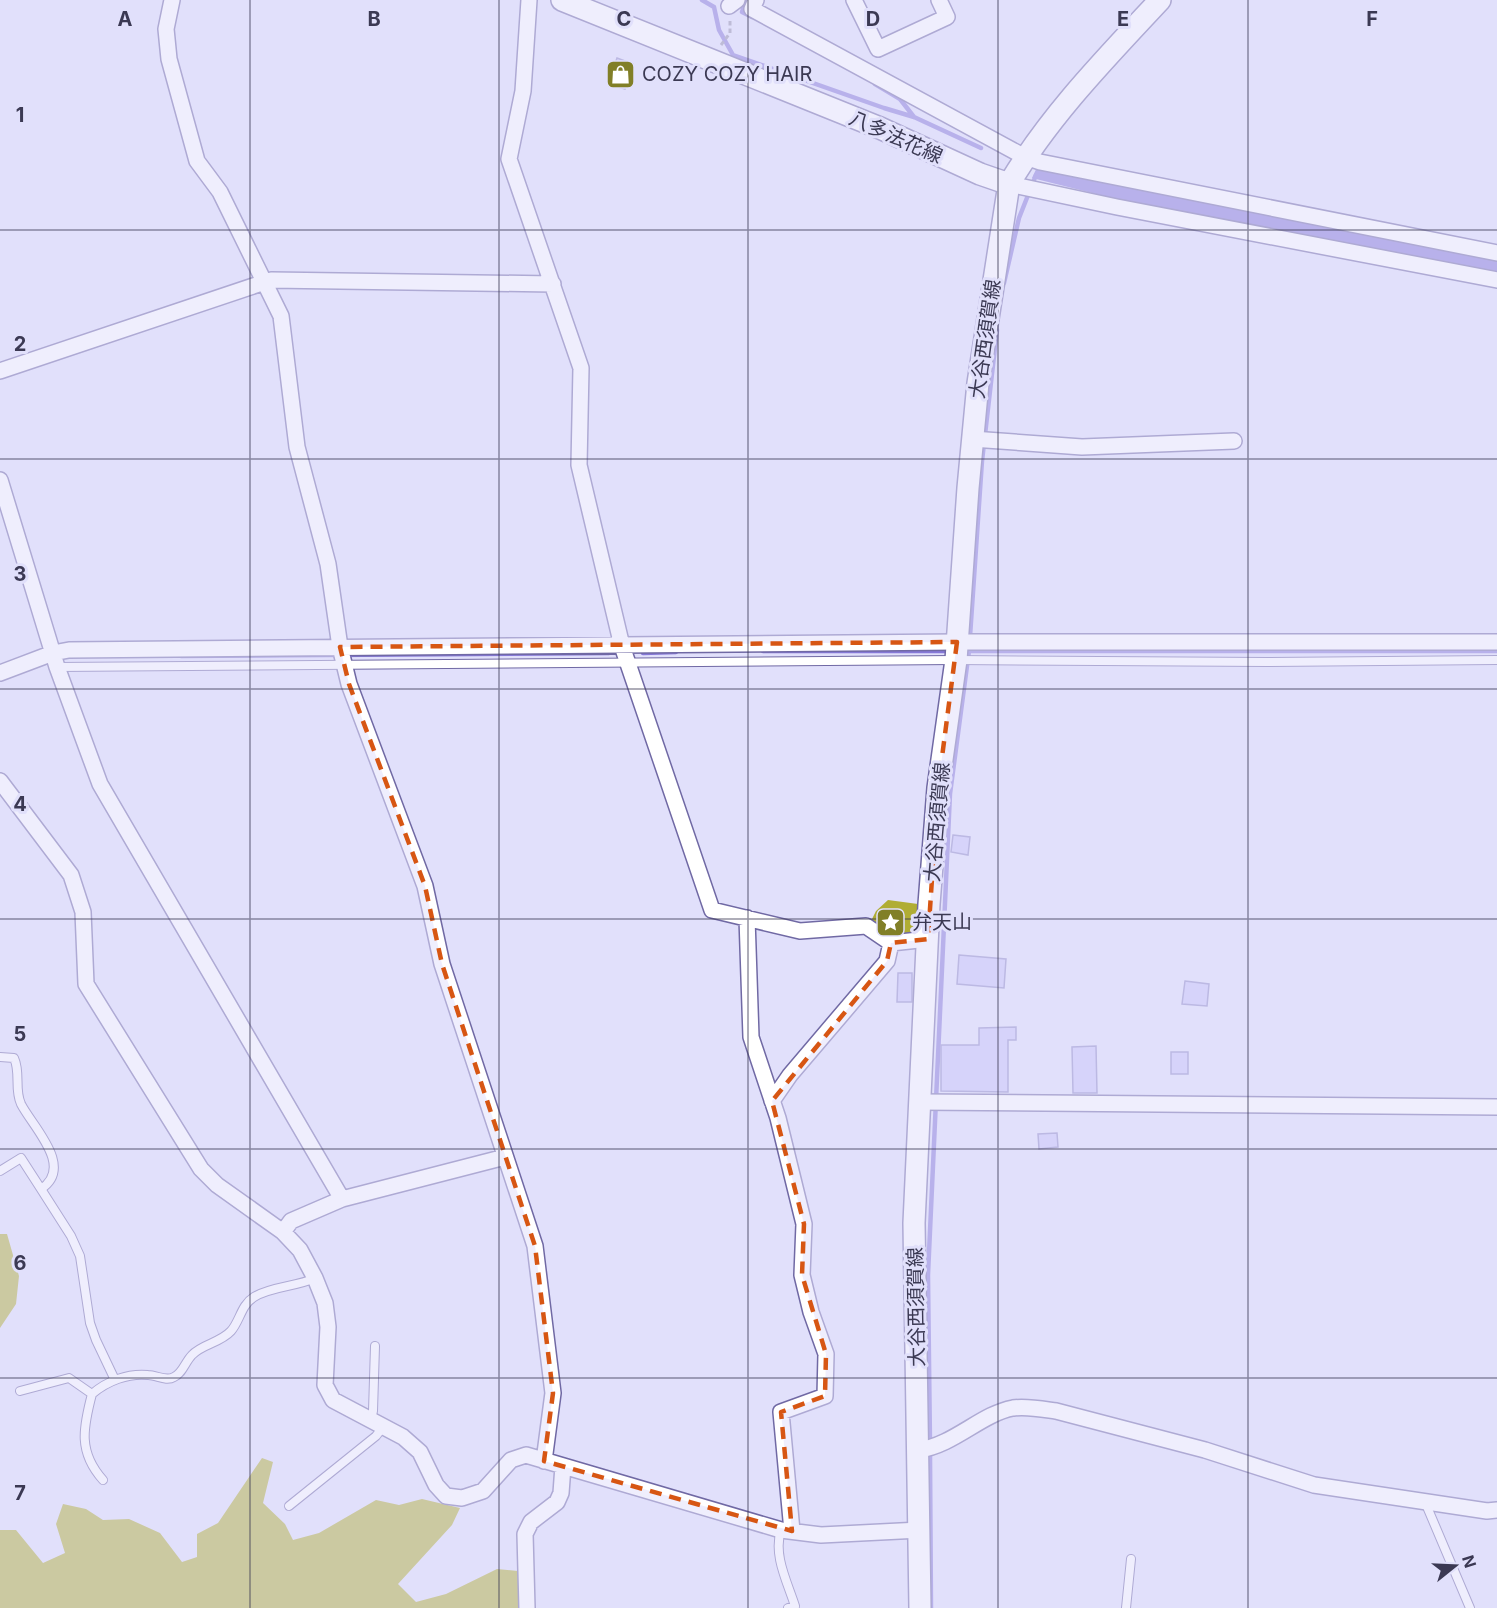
<svg xmlns="http://www.w3.org/2000/svg" width="1497" height="1608" font-family="Inter,'Noto Sans JP',sans-serif">
  <rect width="100%" height="100%" fill="#e1e0fb"/>
  <!-- forest -->
  <path fill="#b0ad34" d="M888,900L918,904L920,930C897,947 890,939 869,925L876,911Z
    M0,1234H7L19,1276L16,1304L0,1328Z
    M262,1458L273,1462L263,1503L285,1524L293,1540L319,1533L376,1500L399,1505L422,1499L460,1508L452,1525L398,1584L416,1602L446,1594L497,1569L518,1571L519,1608H0V1530H16L43,1563L65,1553L56,1524L63,1504L86,1509L103,1520L129,1519L160,1533L182,1562L197,1557V1534L218,1523Z"/>
  <!-- water -->
  <path fill="#8679d7" d="M1038,165L1138,190L1299,217L1497,259V273L1120,200L1032,178Z"/>
  <g fill="none" stroke-linecap="round" stroke-linejoin="round">
    <!-- stream -->
    <path stroke="#8679d7" stroke-width="4.5" d="M702,0L714,7L719,30L733,55L884,108L914,117L981,148
      M746,0L742,12L752,17
      M875,84L900,99L914,117
      M1004,283L1019,218L1036,175
      M763,651H949
      M967,651H1497
      M643,653L676,652
      M181,656L609,653
      M930,1443L928,1275L950,794L969,651L982,461L997,330
      M930,1452L931,1608"/>
  </g>
  <!-- building -->
  <path fill="#c7c4f8" stroke="#8e89c6" stroke-width="1.5" d="M617,58L633,64L625,89L608,84Z
    M953,835L970,837L968,855L951,852Z
    M959,955L1006,959L1004,988L957,984Z
    M898,973H912V1002H897Z
    M1185,981L1209,984L1207,1006L1182,1004Z
    M1016,1027V1040H1008V1092L941,1091V1045H979V1028Z
    M1096,1046L1097,1093H1073L1072,1047Z
    M1171,1052H1188V1074H1171Z
    M1057,1133L1058,1147L1039,1149L1038,1134Z"/>
  <g fill="none" stroke-linecap="round" stroke-linejoin="round">
    <defs>
      <path id="service" d="M57,667L956,660L1267,662L1497,660
        M0,1057L14,1058C21,1073 14,1089 21,1104C32,1126 75,1167 41,1189L21,1158L0,1171
        M41,1189L71,1236L80,1256L90,1323L96,1340L115,1380
        M20,1391L69,1378L92,1394
        M371,1420L373,1411L375,1346
        M103,1480C78,1452 83,1428 92,1394C107,1381 128,1373 148,1375C157,1375 166,1382 174,1377C183,1373 185,1362 192,1355C202,1344 220,1343 231,1331C240,1321 241,1305 254,1297C272,1286 296,1287 315,1278
        M1425,1502L1470,1608
        M289,1506L376,1436L383,1427
        M781,1530C773,1555 787,1581 795,1606L788,1608
        M1126,1608L1131,1559"/>
      <path id="minor" d="M172,0L166,29L169,59L197,161L220,192L281,316L297,447L328,564L340,647L349,684L425,886L442,964L535,1246L553,1393L544,1461
        M529,0L523,91L509,159L581,368L579,465L622,646L712,910L800,931L866,926L891,943L928,939
        M756,0L752,9L1025,157L1040,162L1497,253
        M854,0L878,49L947,17L939,0
        M729,6L737,0
        M1009,184L1117,207L1497,280
        M0,371L271,280L553,284
        M972,439L1082,447L1234,441
        M0,480L57,667L100,784L342,1199L505,1157
        M0,673L53,653L69,650L957,642H1497
        M0,781L71,875L83,912L86,984L201,1169L217,1185L283,1232L300,1250L315,1278L325,1303L328,1327L325,1385L333,1400L403,1437L420,1452L436,1485L446,1496L462,1498L483,1491L511,1460L526,1455L781,1530L821,1535L920,1530
        M747,918L751,1037L778,1118L804,1224L802,1275L811,1312L826,1354L825,1396L781,1412L792,1531
        M772,1101L790,1075L887,961L891,943
        M919,1102L1497,1107
        M283,1232L291,1221L342,1199
        M919,1450C954,1445 981,1414 1013,1408C1027,1406 1042,1409 1056,1411L1205,1450L1314,1485L1487,1511L1497,1510
        M527,1608L525,1534L531,1522L557,1502L561,1493L563,1466"/>
      <path id="secondary" d="M562,0L880,128L980,174L1009,184
        M920,1608L914,1223L929,904L938,788L956,660L968,488L978,383L1009,184C1050,115 1106,58 1160,0"/>
    </defs>
    <!-- service casing -->
    <use href="#service" stroke="#7069a4" stroke-width="10"/>
    <!-- minor casing -->
    <use href="#minor" stroke="#7069a4" stroke-width="18"/>
    <!-- secondary casing -->
    <use href="#secondary" stroke="#7069a4" stroke-width="24"/>
    <!-- path -->
    <path stroke="#9391ac" stroke-width="3" stroke-dasharray="4.5 3" stroke-linecap="butt" d="M721,45L730,33V19"/>
    <!-- service -->
    <use href="#service" stroke="#fff" stroke-width="8"/>
    <!-- minor -->
    <use href="#minor" stroke="#fff" stroke-width="15"/>
    <!-- secondary -->
    <use href="#secondary" stroke="#fff" stroke-width="21"/>
  </g>
  <!-- marked area -->
  <path d="M0 0H1497V1608H0ZM957,642L938,788L928,939L891,943L887,961L772,1101L804,1224L802,1275L826,1354L825,1396L781,1412L792,1531L544,1461L553,1393L535,1246L442,964L425,886L349,684L340,647Z" fill="#e1e0fb" fill-opacity=".55" fill-rule="evenodd"/>
  <path fill="none" stroke="#d75613" stroke-width="4.5" stroke-dasharray="12 8" stroke-linejoin="round" d="M957,642L938,788L928,939L891,943L887,961L772,1101L804,1224L802,1275L826,1354L825,1396L781,1412L792,1531L544,1461L553,1393L535,1246L442,964L425,886L349,684L340,647Z"/>
  <!-- grid -->
  <path fill="none" stroke="#3b3953" stroke-width="1.5" stroke-opacity="0.55" d="M250,0V1608M499,0V1608M748,0V1608M998,0V1608M1248,0V1608M0,230H1497M0,459H1497M0,689H1497M0,919H1497M0,1149H1497M0,1378H1497"/>
  <!-- icons -->
  <defs>
    <symbol id="shop-square" viewBox="-11 -11 22 22"><rect x="-9" y="-9" width="18" height="18" rx="4" fill="#817f27" stroke="#e1e0fb"/><path d="M-5-2.5h2.3a2.7 3.5 0 0 1 5.4 0H5L5.5 6h-11ZM-1.5-2.5h3a1.5 2.3 0 0 0-3 0Z" fill="#fff"/></symbol>
    <symbol id="sight-square" viewBox="-11 -11 22 22"><rect x="-9" y="-9" width="18" height="18" rx="4" fill="#817f27" stroke="#e1e0fb"/><path d="M0-6L1.8-2.2L6-1.7L2.9 1.2L3.7 5.4L0 3.3L-3.7 5.4L-2.9 1.2L-6-1.7L-1.8-2.2Z" fill="#fff"/></symbol>
  </defs>
  <g fill-rule="evenodd">
    <use href="#shop-square" x="604" y="58" width="33" height="33"/>
    <use href="#sight-square" x="874" y="906" width="33" height="33"/>
  </g>
  <g text-anchor="middle" dominant-baseline="central" stroke-width="6" stroke-linejoin="round" paint-order="stroke">
    <!-- poi labels -->
    <g font-size="20" fill="#3b3953" stroke="#e1e0fb" text-anchor="start">
      <text x="642" y="74">COZY COZY HAIR</text>
      <text x="912" y="922">弁天山</text>
    </g>
    <!-- street labels -->
    <g font-size="20" fill="#3b3953" stroke="#e1e0fb">
      <text transform="translate(896 137) rotate(24)">八多法花線</text>
      <text transform="translate(985 339) rotate(-82)">大谷西須賀線</text>
      <text transform="translate(937 822) rotate(-85)">大谷西須賀線</text>
      <text transform="translate(916 1307) rotate(-91)">大谷西須賀線</text>
    </g>
  </g>
  <g font-size="20" text-anchor="middle" font-weight="bold" fill="#3b3953" stroke="#e1e0fb" stroke-width="6" stroke-linejoin="round" paint-order="stroke">
    <text x="125" y="26">A</text>
    <text x="374" y="26">B</text>
    <text x="624" y="26">C</text>
    <text x="873" y="26">D</text>
    <text x="1123" y="26">E</text>
    <text x="1372" y="26">F</text>
    <text x="20" y="122">1</text>
    <text x="20" y="351">2</text>
    <text x="20" y="581">3</text>
    <text x="20" y="811">4</text>
    <text x="20" y="1041">5</text>
    <text x="20" y="1270">6</text>
    <text x="20" y="1500">7</text>
  </g>
  <!-- north arrow -->
  <g transform="translate(1455 1566) rotate(72)" stroke="#e1e0fb" stroke-width="4.5" paint-order="stroke">
  <path d="M0-4.5L10 22L0 15L-10 22Z" fill="#3b3953"/>
  <text y="-9" font-size="16" font-weight="bold" text-anchor="middle" fill="#3b3953">N</text>
  </g>
</svg>
